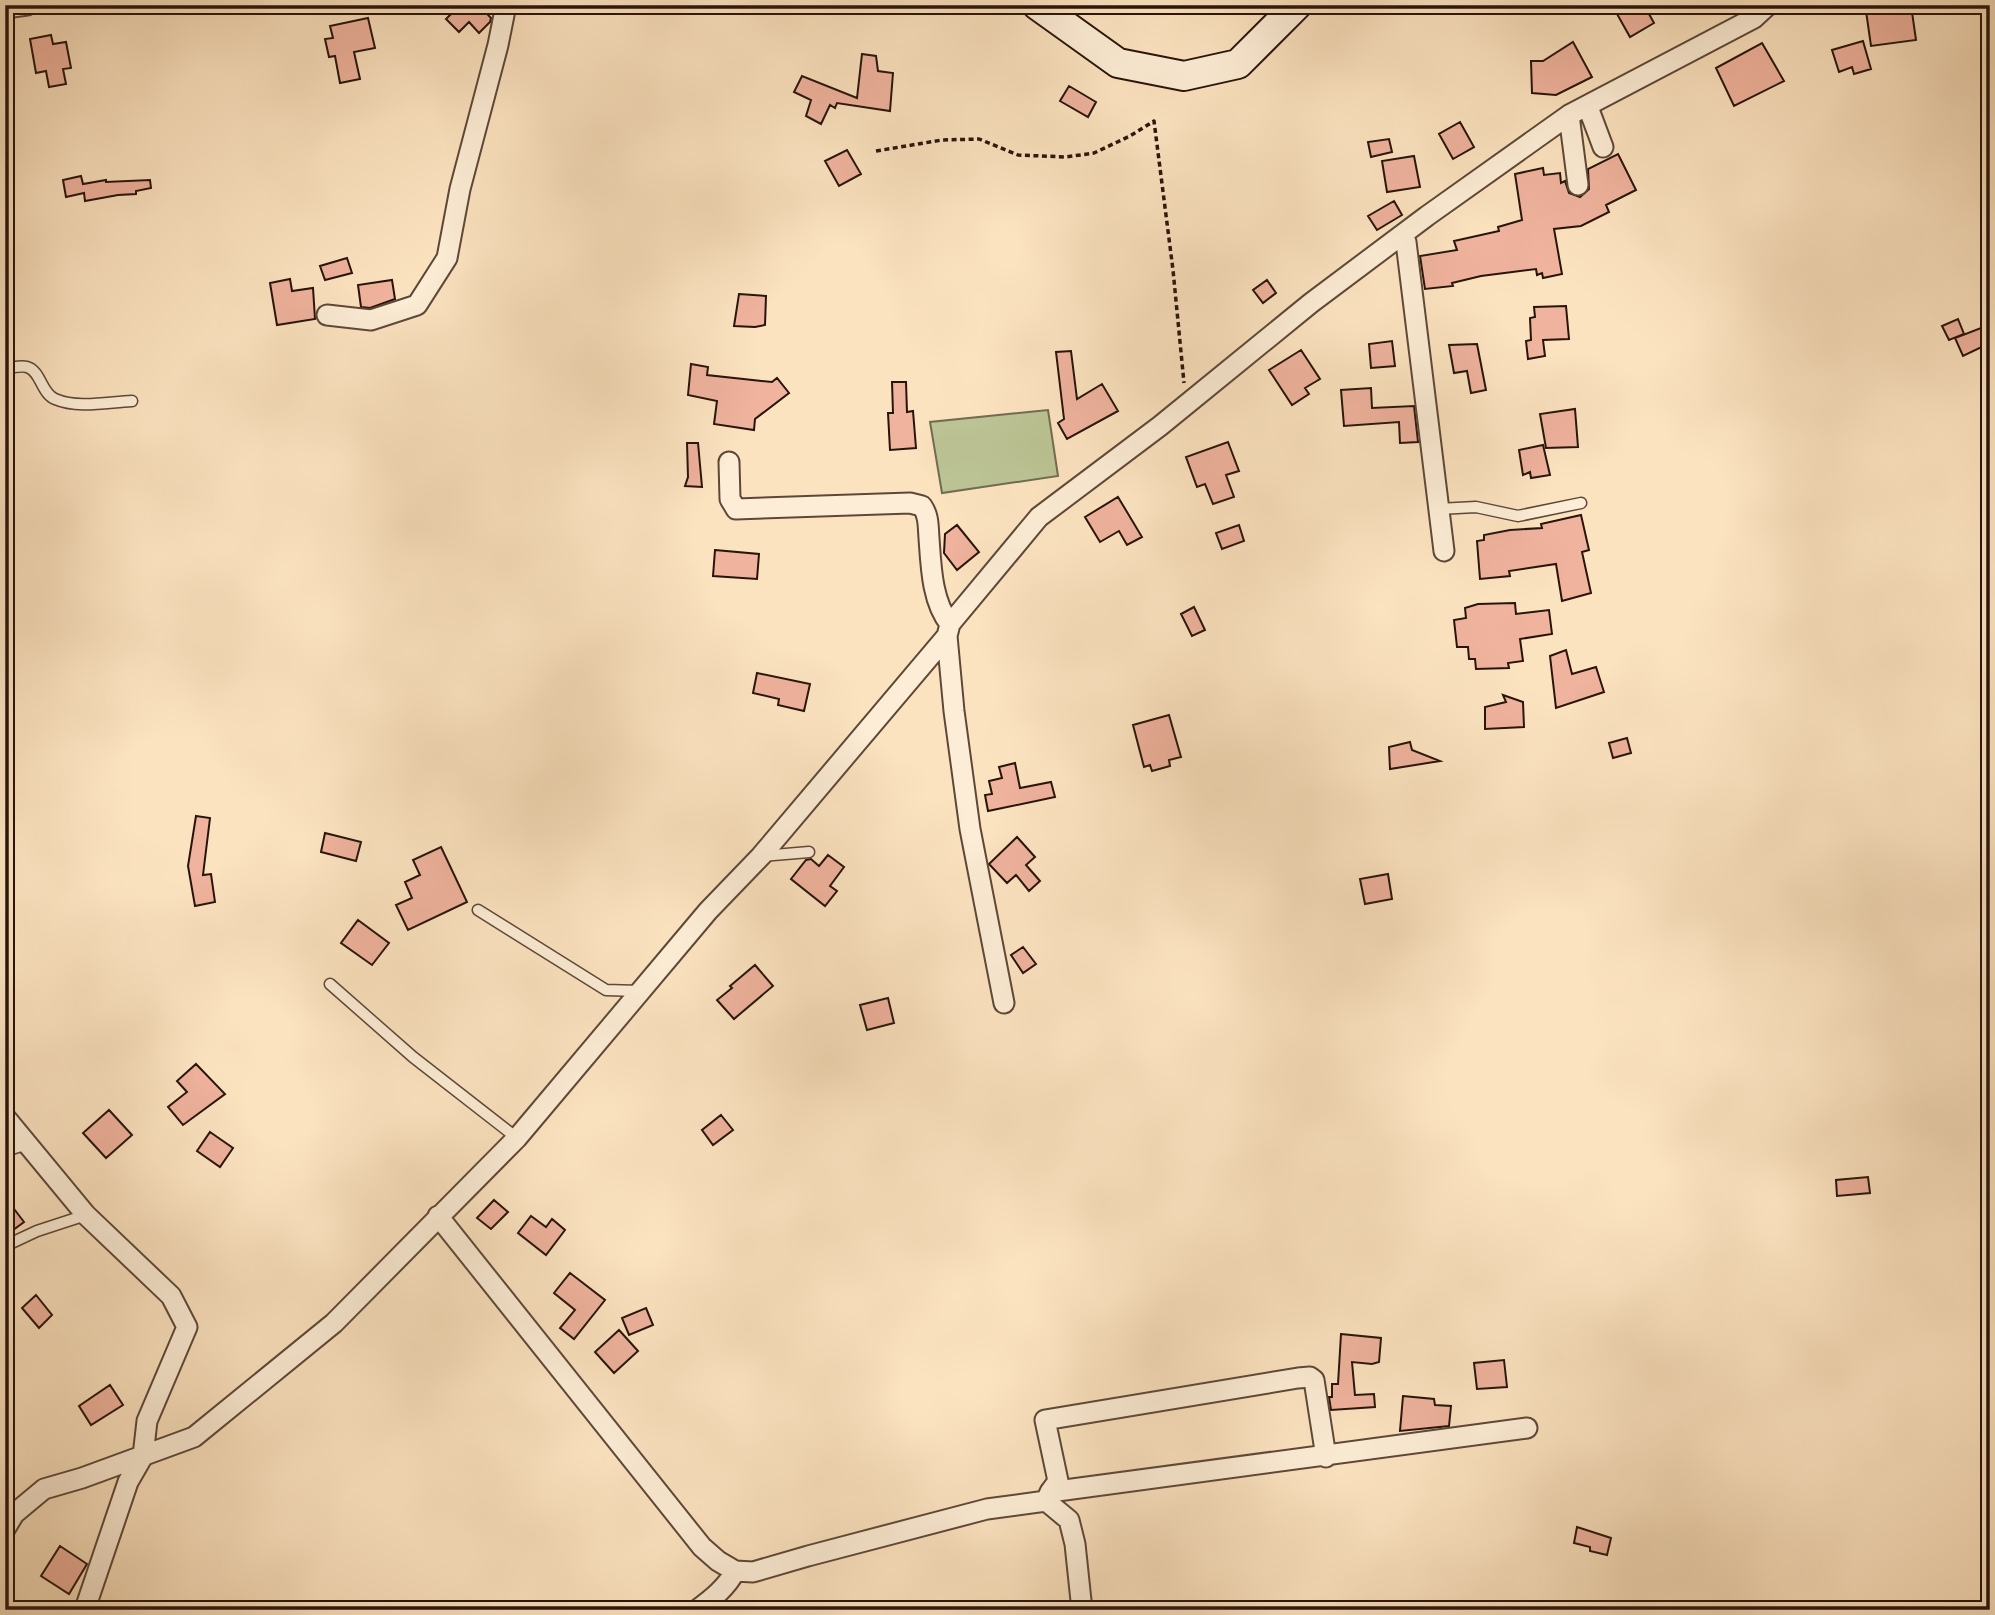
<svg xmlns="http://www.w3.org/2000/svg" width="1995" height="1615" font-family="'Sorts Mill Goudy',serif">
  <rect width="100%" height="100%" fill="#fce3c0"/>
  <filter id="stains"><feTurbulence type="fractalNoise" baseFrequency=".00286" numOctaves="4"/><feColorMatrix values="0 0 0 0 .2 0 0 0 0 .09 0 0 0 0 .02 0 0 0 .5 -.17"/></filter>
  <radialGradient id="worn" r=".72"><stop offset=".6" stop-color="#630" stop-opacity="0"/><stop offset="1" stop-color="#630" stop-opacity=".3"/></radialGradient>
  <!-- green -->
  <path fill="#bcc495" stroke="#726c50" stroke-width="2" d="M1048,410L1058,476L942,493L930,422Z"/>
  <!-- building -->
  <path fill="#f0b39e" stroke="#28140b" stroke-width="2" d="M460,5H479L491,18L490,22L479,33L469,22L459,32L446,19Z
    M1612,5H1644L1654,23L1630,37Z
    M1911,5L1916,40L1871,46L1866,11Z
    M368,18L375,48L354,52L360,79L340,83L335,56L329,57L325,39L333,38L330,26Z
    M51,35L53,44L66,42L71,68L63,69L66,84L49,87L46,71L36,73L30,39Z
    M1863,41L1871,69L1854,74L1852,67L1839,72L1832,50Z
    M1573,42L1592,77L1556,95L1532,93L1531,61H1543Z
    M1762,43L1784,81L1734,106L1716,68Z
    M862,54L876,56L878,71L893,73L890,111L837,103L835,108L830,105L821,124L806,116L811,100L794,92L802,76L857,98Z
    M1069,86L1096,102L1088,117L1060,101Z
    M1460,122L1474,147L1453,159L1439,134Z
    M1389,139L1392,152L1371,157L1368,142Z
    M847,150L861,174L839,186L825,161Z
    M1618,154L1636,190L1606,205L1609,212L1581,226L1554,229L1562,274L1543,278L1542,273L1537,275L1536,269L1481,276L1452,283L1453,286L1425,289L1420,256L1457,250L1454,241L1499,231L1498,227L1522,220L1515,174L1543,168L1544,175L1560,173L1561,183L1565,181L1569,193L1580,197L1589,189L1588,169Z
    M1414,156L1420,187L1387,192L1382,161Z
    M81,176L83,184L106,180V182L150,180L151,188L136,191V194L118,195L85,201L84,193L66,197L63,180Z
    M1394,201L1402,215L1377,230L1368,216Z
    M347,258L352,273L325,280L320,266Z
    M290,279L292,291L313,288L315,319L277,325L270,283Z
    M392,280L395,299L370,308L361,307L358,285Z
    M1267,280L1276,293L1263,303L1253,290Z
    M739,294L766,296L765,325L755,327L734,326Z
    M1566,306L1569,339L1543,340L1545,356L1528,359L1526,341L1531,340L1530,318L1535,317L1534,307Z
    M1958,319L1964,334L1949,340L1942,326Z
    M1981,328L1988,344L1963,356L1955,338Z
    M1392,341L1395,366L1371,368L1369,344Z
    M1477,344L1486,390L1471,393L1467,371L1454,373L1449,345Z
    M1301,350L1320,379L1305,388L1309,394L1292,405L1269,370Z
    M1071,351L1077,399L1102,384L1118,411L1067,439L1058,423L1064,419L1056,352Z
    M691,364L708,367L707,375L772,382L777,378L789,393L755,419L754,430L714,424L717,401L688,395Z
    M892,382H906L907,412L913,411L916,448L890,450L888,413H893Z
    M1371,388L1372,408L1414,406L1418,442L1400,443L1399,422L1344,426L1341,390Z
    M1575,409L1578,447L1546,448L1540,414Z
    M1228,442L1239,471L1226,475L1234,497L1213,504L1205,484L1197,487L1186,457Z
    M687,443H698L702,487L685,486L688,477Z
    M1543,445L1550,475L1531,478L1530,472L1523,475L1519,450Z
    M1118,497L1142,537L1127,545L1119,531L1100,542L1085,517Z
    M1581,515L1589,550L1582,552L1591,593L1562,601L1556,564L1509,571L1510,576L1480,579L1477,541L1484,540V535L1510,530L1542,528L1541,524Z
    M957,525L979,552L957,570L944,553L945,534Z
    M1239,525L1244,541L1222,549L1216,533Z
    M715,550L759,554L757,579L713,576Z
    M1515,603L1516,614L1549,610L1552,634L1520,639L1523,661L1508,663L1509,668L1476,669L1475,659H1469L1468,647H1457L1454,620L1466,618L1465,608L1478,604Z
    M1194,607L1205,630L1192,636L1181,614Z
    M1566,650L1572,674L1596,667L1604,692L1556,708L1550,656Z
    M757,673L810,684L804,711L778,705L779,699L753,693Z
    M1503,695L1523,702L1524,727L1485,729V707L1506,702Z
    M1169,715L1181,757L1169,760L1170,766L1152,771L1150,765L1144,767L1133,725Z
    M1627,738L1631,753L1613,758L1609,743Z
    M1410,742L1412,750L1440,761L1390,769L1389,747Z
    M1015,763L1020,788L1051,782L1055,797L988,811L985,795L992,794L989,781L1002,778L999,767Z
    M196,816L210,818L203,875L211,874L215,902L195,906L188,866Z
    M325,833L361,842L356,861L321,852Z
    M1017,837L1035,857L1026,865L1040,881L1029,891L1016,875L1007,883L989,864Z
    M441,847L467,902L408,930L396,905L412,898L405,882L420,875L413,860Z
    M828,855L844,867L830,886L837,891L825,906L791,879L806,860L811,859L819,866Z
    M1388,874L1392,899L1365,904L1360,879Z
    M358,920L389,943L372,965L341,943Z
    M1023,947L1036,964L1023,973L1011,955Z
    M755,965L773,986L734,1019L717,1000L732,988L730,986Z
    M888,998L894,1023L867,1030L860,1005Z
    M196,1064L225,1094L183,1125L168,1107L187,1092L177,1081Z
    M109,1110L132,1135L106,1158L83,1133Z
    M721,1115L733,1130L713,1145L702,1130Z
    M210,1132L233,1148L220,1167L197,1151Z
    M1868,1177L1870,1193L1837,1196L1836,1180Z
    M5,1197L24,1222L5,1236Z
    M494,1200L508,1212L491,1229L477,1218Z
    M531,1216L546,1227L552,1219L565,1230L546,1255L518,1233Z
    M570,1273L605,1300L574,1339L560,1328L575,1310L554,1293Z
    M36,1295L52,1315L39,1328L22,1308Z
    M646,1308L653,1325L629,1335L622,1318Z
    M619,1330L638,1351L614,1373L595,1352Z
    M1341,1334L1381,1338L1379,1362L1372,1364L1352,1362L1355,1395L1374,1394L1375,1407L1331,1410L1329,1397H1332V1384H1338Z
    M1504,1360L1507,1387L1477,1389L1474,1363Z
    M110,1385L123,1405L91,1425L79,1406Z
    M1403,1396L1434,1399L1435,1405L1451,1406L1449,1426L1400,1431Z
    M1577,1527L1611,1538L1607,1555L1590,1551V1547L1574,1543Z
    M60,1546L87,1564L69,1594L41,1576Z"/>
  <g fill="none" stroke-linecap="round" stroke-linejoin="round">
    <defs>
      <path id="service" d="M5,368C12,368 21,365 27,367C41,371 41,393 55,399C78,409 108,402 132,401
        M1438,509L1476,507L1518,516L1581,503
        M761,856L809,852
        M478,910L606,990L639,991
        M330,984L413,1057L517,1138
        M5,1151L28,1144
        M5,1246L37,1231L86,1215"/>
      <path id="minor" d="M5,8L27,5
        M1588,107L1603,147
        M1569,115L1578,185
        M1403,234L1406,242L1444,551
        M327,315L371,320L417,305L447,258L460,189L498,45L506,5
        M729,462L730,499L736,509L910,503L922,506C929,516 928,526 929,538C931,567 932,602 950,624
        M947,636L954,711L970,829L1004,1003
        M5,1117L86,1215L171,1296L187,1327L147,1421L143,1456L128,1482L87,1603
        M438,1216L702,1547L718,1561L735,1571L753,1572L808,1556L987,1509L1046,1501L1069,1520L1075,1544L1082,1610
        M1050,1492L1058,1481L1045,1420L1298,1378L1310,1377L1314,1380L1326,1457
        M1046,1501L1050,1492L1527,1428
        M5,1529L14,1514L44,1489L82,1478L194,1437L334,1323L517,1138L708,911L761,856L947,636L950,624L1039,517L1160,426L1311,303L1427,216L1569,115L1754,18L1768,5
        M697,1610C712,1599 727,1587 735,1571"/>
      <path id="secondary" d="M1037,5L1118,63L1184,76L1238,64L1297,5"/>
    </defs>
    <!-- service casing -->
    <use href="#service" stroke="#5d4838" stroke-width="13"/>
    <!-- minor casing -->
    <use href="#minor" stroke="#5d4838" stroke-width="23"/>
    <!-- secondary casing -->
    <use href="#secondary" stroke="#28140b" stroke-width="32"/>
    <!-- path -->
    <path stroke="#28140b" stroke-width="3.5" stroke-dasharray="5 3.5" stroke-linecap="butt" d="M876,151L942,140L979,139L1018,155L1066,157L1094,153L1130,136L1154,121L1173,270L1184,383"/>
    <!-- service -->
    <use href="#service" stroke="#fdedd6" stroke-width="10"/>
    <!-- minor -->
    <use href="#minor" stroke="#fdedd6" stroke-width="19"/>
    <!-- secondary -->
    <use href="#secondary" stroke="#fdedd6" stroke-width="28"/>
  </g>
  <!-- margin -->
  <rect width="1995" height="1615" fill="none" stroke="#fce3c0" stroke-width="28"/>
  <rect x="7" y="7" width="1981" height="1601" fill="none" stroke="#28140b" stroke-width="3.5"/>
  <rect x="14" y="14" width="1967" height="1587" fill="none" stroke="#28140b" stroke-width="2"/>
  <rect width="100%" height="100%" filter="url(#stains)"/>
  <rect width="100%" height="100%" fill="url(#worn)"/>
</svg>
